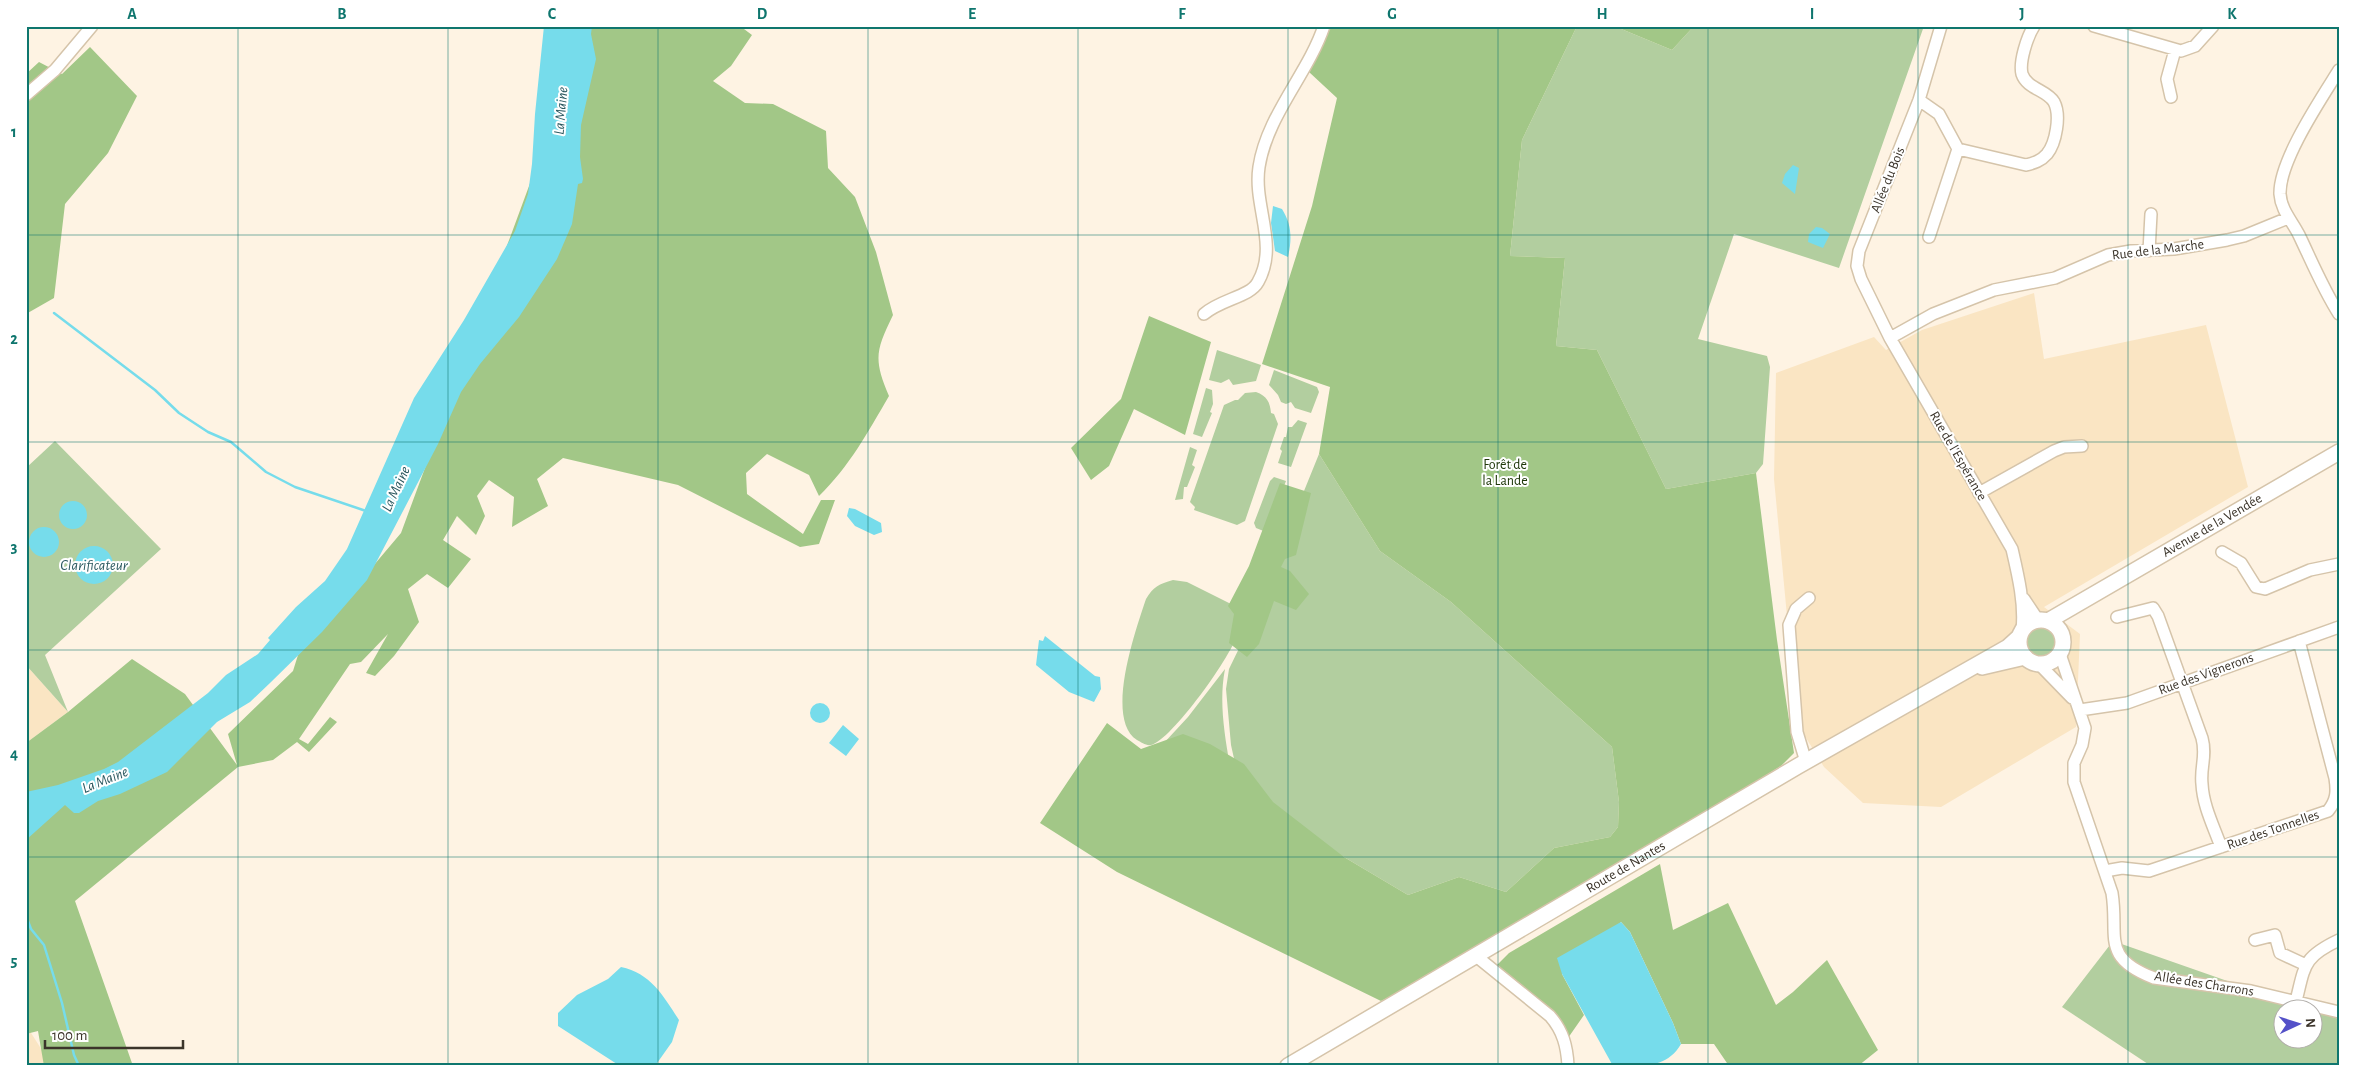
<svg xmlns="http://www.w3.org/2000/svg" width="2365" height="1092" font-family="'Alegreya Sans',sans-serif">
  <rect width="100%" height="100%" fill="#fef3e3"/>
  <!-- built -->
  <path fill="#fae5c3" d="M2034,293L2044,359L2206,325L2248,487L2044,607L2080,634L2076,727L1941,807L1863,803L1824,767L1803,733L1789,637L1774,479L1776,373L1874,337L1886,350L1922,330Z
    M26,665L68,712L26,743Z
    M26,1025L52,1066H26Z"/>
  <!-- green -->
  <path fill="#b2ce9f" d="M1577,26H1614L1672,50L1694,26H1924L1839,268L1734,234L1698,339L1767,356L1770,367L1763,464L1756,473L1666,489L1597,350L1556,346L1565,258L1510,256L1522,140Z
    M1217,350L1261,365L1256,381L1233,385L1229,379L1221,383L1209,380Z
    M1274,370L1317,387L1319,392L1311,413L1295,408L1291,402L1286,404L1281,402L1278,395L1269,385Z
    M1206,388L1212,390L1213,404L1210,412L1212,413L1202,437L1193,434Z
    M1256,392C1267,396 1270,402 1271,413L1274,414L1278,424L1245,521L1237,525L1194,510L1195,507L1190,502L1224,405L1235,400H1238L1245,393Z
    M1298,420L1307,423L1291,467L1278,463L1282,451L1280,449L1284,437H1286L1288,427H1292Z
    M55,441L161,549L45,655L68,712L26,665V468Z
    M1190,447L1197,450L1192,465L1195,467L1187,487H1184L1183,499L1175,500Z
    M1319,454L1380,551L1451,602L1612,747L1619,802L1618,827L1610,837L1554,848L1506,892L1459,877L1408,895L1344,857L1285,829L1235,763L1231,745L1226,689L1229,669L1246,634Z
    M1274,477L1286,481L1266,532L1256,528L1254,523L1270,481Z
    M1173,580L1187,582L1235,606C1236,614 1239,624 1238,632C1234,653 1171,741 1151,745C1146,746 1141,742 1137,740C1104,719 1136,629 1146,599C1153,587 1159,584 1173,580Z
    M2025 642a16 16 0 1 1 32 0a16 16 0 1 1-32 0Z
    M1225,669C1218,705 1226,742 1232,778L1163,744L1188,717Z
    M2113,941L2307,1009L2282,1010V1040H2312L2313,1011L2339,1019V1066H2151L2062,1007Z"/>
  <!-- forest -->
  <path fill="#a2c787" d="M588,26H740L752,35L731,66L713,81L745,103L773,104L826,131L828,168L855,197L876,252L893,315C876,350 873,359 889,396C868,432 849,467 819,496L809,475L767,454L746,473L747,494L803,534L821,500H835L819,544L800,547L678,485L563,458L537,479L548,506L512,527L514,497L489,480L477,496L485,516L476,535L457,516L443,540L471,559L448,588L427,574L408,589L419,622L394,656L375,676L366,673L388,634L361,662L350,664L299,739L308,744L330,717L337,722L309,752L297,742L273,760L238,767L75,901L133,1066H44L38,1031L26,1034V743L68,712L132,659L185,694L237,765L228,734L293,671L298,655L401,533Z
    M1327,26H1577L1522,140L1510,256L1565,258L1556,346L1597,350L1666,489L1756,473L1777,640L1794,753L1781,766L1472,959L1381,1001L1117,872L1040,823L1107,723L1141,749L1183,734L1210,744L1244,764L1273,802L1344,857L1408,895L1459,877L1506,892L1554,848L1610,837L1618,827L1619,802L1612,747L1451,602L1380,551L1319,454L1330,387L1262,364L1312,206L1337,98L1309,72Z
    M1614,26H1694L1672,50Z
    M90,47L137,96L108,153L65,204L54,298L26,314V74L39,62L62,74Z
    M1149,316L1211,342L1185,435L1134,409L1109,466L1091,480L1071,448L1121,399Z
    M1280,483L1311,493L1296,555L1285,559L1281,567L1290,571L1309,594L1296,610L1274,601L1259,644L1247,657L1229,643L1234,614L1228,606L1249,566Z
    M1660,864L1673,930L1728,903L1776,1005L1793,992L1827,960L1878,1050L1858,1066H1729L1714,1044H1681L1673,1023L1630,932L1621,922L1562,974L1584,1015L1568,1038L1558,1018L1519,983L1496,966L1509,953Z"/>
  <!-- water -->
  <path fill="#76dceb" d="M544,26H592L591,34L596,59L581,125L580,157L583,179L582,183L578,184L572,224L557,259L519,317L480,364L461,392L438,444L367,580L322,632L270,683L250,702L217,722L167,772L120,794L98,801L79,813H74L65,805L26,840V792L58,785L104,769L118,762L208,693L226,675L258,654L270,640L268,638L296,607L325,581L347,549L414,398L464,320L515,231L528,194L532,164L535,114Z
    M1793,165L1799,168L1795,194L1782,183L1785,174Z
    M1273,206L1282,209C1292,225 1292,239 1288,257L1275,251L1271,223Z
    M1816,227L1822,228L1830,234L1823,248L1808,242L1809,234Z
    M59 515a14 14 0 1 1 28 0a14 14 0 1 1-28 0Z
    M849,508L855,509L881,523L882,532L874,535L855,526L847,516Z
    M29 542a15 15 0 1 1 30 0a15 15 0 1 1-30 0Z
    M75 565a19 19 0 1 1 38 0a19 19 0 1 1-38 0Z
    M1045,636L1095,676L1100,677L1101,689L1094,702L1069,692L1036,665L1039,640L1043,641Z
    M810 713a10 10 0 1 1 20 0a10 10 0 1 1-20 0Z
    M843,725L859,739L846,756L829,743Z
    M1621,922L1630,932L1673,1023L1681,1044C1666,1070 1639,1066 1613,1066L1562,974L1557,958Z
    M621,967C651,973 664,997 679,1020L672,1042L655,1066H620L558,1026V1013L577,995L608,979Z"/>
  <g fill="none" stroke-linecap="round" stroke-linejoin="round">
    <!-- stream -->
    <path stroke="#76dceb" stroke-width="2.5" d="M54,313L155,390L179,413L208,432L231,442L266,472L295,487L366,511
      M26,916L31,929L44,945L62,1003L74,1055L79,1066"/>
    <defs>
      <path id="minor" d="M1941,26L1919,100L1859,251L1857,266L1861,279L1890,338L2012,549C2018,575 2025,604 2022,630
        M2094,26L2181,51L2195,46L2213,26
        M2339,70C2321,99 2279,161 2280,194C2281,210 2292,221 2299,235C2312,262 2323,289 2339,314
        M26,95L55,70L92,26
        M2171,97L2167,79L2175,50
        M1919,100L1939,114L1958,149L2026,165C2034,163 2041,161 2047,154C2056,143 2061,115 2054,102C2047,90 2027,89 2022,74C2019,62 2027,37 2034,26
        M1929,237L1958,149
        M2149,251L2151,214
        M1204,314C1221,299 1250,297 1258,282C1279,245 1253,206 1259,167C1267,115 1308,74 1324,26
        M1890,338L1933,314L1994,290L2055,278L2108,255L2131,251L2174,249L2227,240L2244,236L2288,218
        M1979,493L2054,451L2064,447L2082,446
        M2222,552L2241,563L2256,587L2265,589L2310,570L2339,564
        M2024,599L2038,620
        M2117,617L2153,608L2158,616L2202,738C2207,756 2200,767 2202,784C2203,806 2214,827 2221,847
        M2060,654L2085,728L2082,745L2074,763V782L2112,893C2119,937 2100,957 2154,978L2251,991L2339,1012
        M2039,664L2072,698
        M2080,710L2127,703L2339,627
        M1806,762L1797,732L1789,625L1796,609L1809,598
        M2105,871L2122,868L2149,871L2328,811C2337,800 2337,791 2335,778L2299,641
        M2255,940L2275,935L2280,953L2306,965
        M1476,956L1550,1016C1563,1031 1567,1046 1568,1066
        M2296,1001C2305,965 2303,957 2339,940"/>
      <g id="major">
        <circle cx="2041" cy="642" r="22"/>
        <path id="s1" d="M2048,621L2339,452"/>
        <path d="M1982,667L2025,657"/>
        <path id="s2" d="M1288,1066L1798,766L2008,647L2019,637"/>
      </g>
    </defs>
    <!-- minor casing -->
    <use href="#minor" stroke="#d5c4aa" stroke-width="14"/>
    <!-- major casing -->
    <use href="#major" stroke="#d5c4aa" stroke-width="18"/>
    <!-- minor -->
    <use href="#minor" stroke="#fff" stroke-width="11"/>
    <!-- major -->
    <use href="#major" stroke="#fff" stroke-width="15"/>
  </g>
  <!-- grid -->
  <path fill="none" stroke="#0f766e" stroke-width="1" stroke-opacity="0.55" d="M238,26V1066M448,26V1066M658,26V1066M868,26V1066M1078,26V1066M1288,26V1066M1498,26V1066M1708,26V1066M1918,26V1066M2128,26V1066M26,235H2339M26,442H2339M26,650H2339M26,857H2339"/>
  <g text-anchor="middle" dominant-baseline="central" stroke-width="4" stroke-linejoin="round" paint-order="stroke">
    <!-- street labels -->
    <g font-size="14" fill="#3b342a" stroke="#fff">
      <text transform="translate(1888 180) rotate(-68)">Allée du Bois</text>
      <text transform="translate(2158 250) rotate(-7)">Rue de la Marche</text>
      <text transform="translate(1958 456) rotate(60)">Rue de l'Espérance</text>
      <text stroke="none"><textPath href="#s1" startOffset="190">Avenue de la Vendée</textPath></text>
      <text transform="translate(2206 674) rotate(-20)">Rue des Vignerons</text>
      <text transform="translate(2273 830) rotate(-19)">Rue des Tonnelles</text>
      <text stroke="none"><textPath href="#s2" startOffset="392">Route de Nantes</textPath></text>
      <text transform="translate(2204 984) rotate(9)">Allée des Charrons</text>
    </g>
    <!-- park labels -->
    <g font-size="14" fill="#20380a" stroke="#fff">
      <text x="1505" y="465">Forêt de<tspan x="1505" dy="16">la Lande</tspan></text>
    </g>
    <!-- water labels -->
    <g font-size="15" font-style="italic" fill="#2b585f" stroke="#fff">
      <text transform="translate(561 111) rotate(-85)">La Maine</text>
      <text transform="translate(396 489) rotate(-65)">La Maine</text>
      <text x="94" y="565">Clarificateur</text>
      <text transform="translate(105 780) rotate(-22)">La Maine</text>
    </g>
  </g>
  <!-- border -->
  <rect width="2365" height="1092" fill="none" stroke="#ffffff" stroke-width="55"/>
  <!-- north arrow -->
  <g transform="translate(2298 1024) rotate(86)"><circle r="24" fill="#ffffff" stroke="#b1aeaa"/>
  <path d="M0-4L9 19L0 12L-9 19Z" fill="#5451c8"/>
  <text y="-8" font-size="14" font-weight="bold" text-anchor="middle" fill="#3b342a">N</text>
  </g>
  <!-- scale -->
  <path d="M45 1040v8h138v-8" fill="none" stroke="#3b342a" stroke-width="2.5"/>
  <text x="52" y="1040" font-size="15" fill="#3b342a" stroke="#ffffff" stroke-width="4" paint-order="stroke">100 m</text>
  <rect x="28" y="28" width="2310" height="1036" fill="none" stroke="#0f766e" stroke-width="2"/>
  <g font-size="16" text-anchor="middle" font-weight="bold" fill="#0f766e">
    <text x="132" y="19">A</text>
    <text x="342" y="19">B</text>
    <text x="552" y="19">C</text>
    <text x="762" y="19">D</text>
    <text x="972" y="19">E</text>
    <text x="1182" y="19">F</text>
    <text x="1392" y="19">G</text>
    <text x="1602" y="19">H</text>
    <text x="1812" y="19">I</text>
    <text x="2022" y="19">J</text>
    <text x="2232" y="19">K</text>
    <text x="14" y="137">1</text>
    <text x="14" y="344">2</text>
    <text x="14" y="552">3</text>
    <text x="14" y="759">4</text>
    <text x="14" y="966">5</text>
  </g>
</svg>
